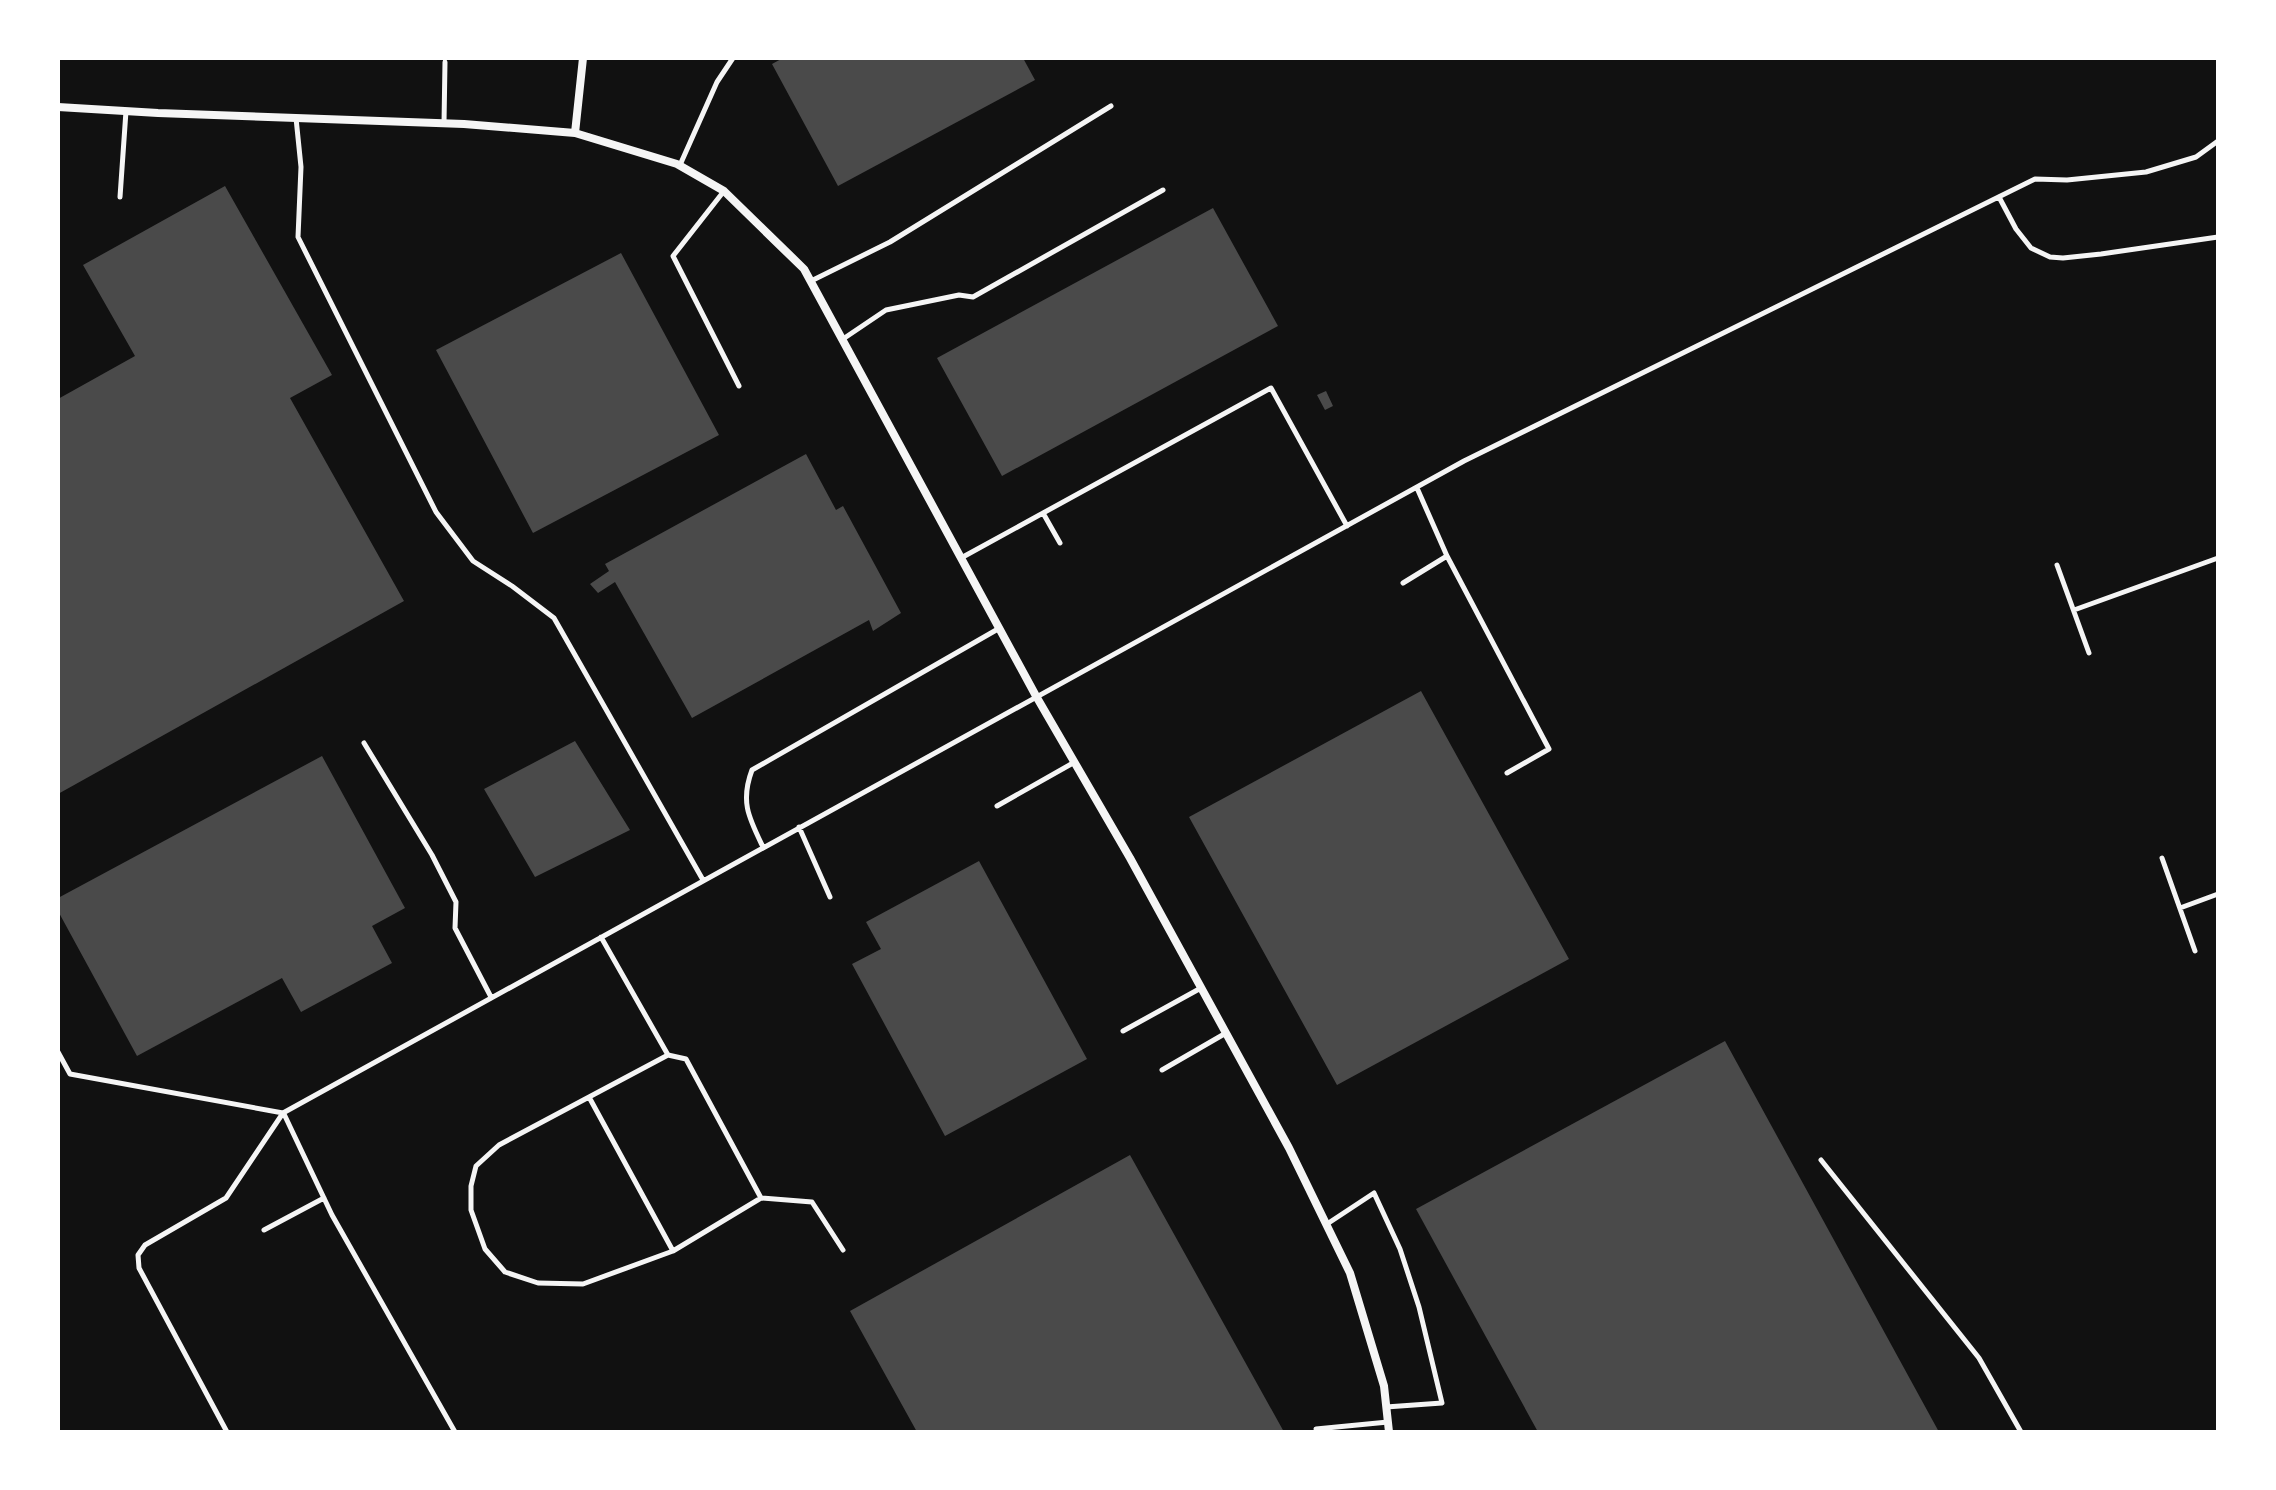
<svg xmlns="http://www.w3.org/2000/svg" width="2276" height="1490" font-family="Signika,sans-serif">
  <rect width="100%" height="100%" fill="#111"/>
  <!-- building -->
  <path fill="#4a4a4a" d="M783,58H1023L1035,80L838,186L772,64Z
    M225,186L332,375L290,398L404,601L58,794V399L135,356L83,265Z
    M1213,208L1278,326L1002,476L937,358Z
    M621,253L719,435L533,533L436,350Z
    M1326,391L1333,406L1325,410L1317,395Z
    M806,454L836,510L843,506L901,613L873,631L869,620L692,718L615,582L598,593L590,584L609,571L605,564Z
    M1421,691L1569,959L1337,1085L1189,817Z
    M575,741L630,830L535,877L484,789Z
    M322,756L405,908L372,926L392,963L301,1012L282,978L137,1056L58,911V898Z
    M979,861L1087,1059L945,1136L852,964L881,949L866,922Z
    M1725,1041L1939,1432H1538L1416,1209Z
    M1130,1155L1284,1432H917L850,1311Z"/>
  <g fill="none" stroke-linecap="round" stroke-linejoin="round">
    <!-- service -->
    <path stroke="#f5f5f5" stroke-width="5" d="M296,118L301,167L298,237L436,512L473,561L512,586L554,618L703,880
      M444,123L445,62
      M680,165L717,82L733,58
      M724,191L673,256L739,386
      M120,197L126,111
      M1999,197L2016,229L2031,248L2050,257L2063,258L2101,254L2218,237
      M811,281L890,242L1111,106
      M843,339L886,310L959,295L973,297L1163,190
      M1043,513L1060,543
      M1447,556L1549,749L1507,773
      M961,558L1271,388L1347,526
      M2057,565L2089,653
      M1403,583L1447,556L1417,488
      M2074,610L2218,558
      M364,743L432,855L456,902L455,928L491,997
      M997,806L1073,763
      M799,827L830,897
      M763,847C749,818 740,802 752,770L998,629
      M2162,858L2195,951
      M2180,908L2218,894
      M601,937L668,1055L686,1059L761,1198L812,1202L843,1250
      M1123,1031L1201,988
      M58,1052L70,1074L283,1113
      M668,1055L499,1145L476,1166L471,1186V1210L485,1249L505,1272L538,1283L583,1284L673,1251L761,1198
      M1162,1070L1226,1033
      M589,1097L673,1251
      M284,1114L332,1215L455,1432
      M1821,1160L1979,1358L2021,1432
      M1327,1224L1374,1193L1400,1249L1419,1307L1442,1403L1386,1407
      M264,1230L324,1198
      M1316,1429L1388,1422
      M227,1432L139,1268L138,1255L145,1245L226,1198L283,1113L1464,461L2035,179L2067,180L2146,172L2196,157L2218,141"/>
    <!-- minor -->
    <path stroke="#f5f5f5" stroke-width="8" d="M58,107L158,113L464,124L575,133L677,164L724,191L804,269L1036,696L1130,858L1289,1148L1350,1273L1384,1386L1389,1432
      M575,133L583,58"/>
  </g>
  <!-- border -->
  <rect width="2276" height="1490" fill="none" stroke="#ffffff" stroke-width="120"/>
</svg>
